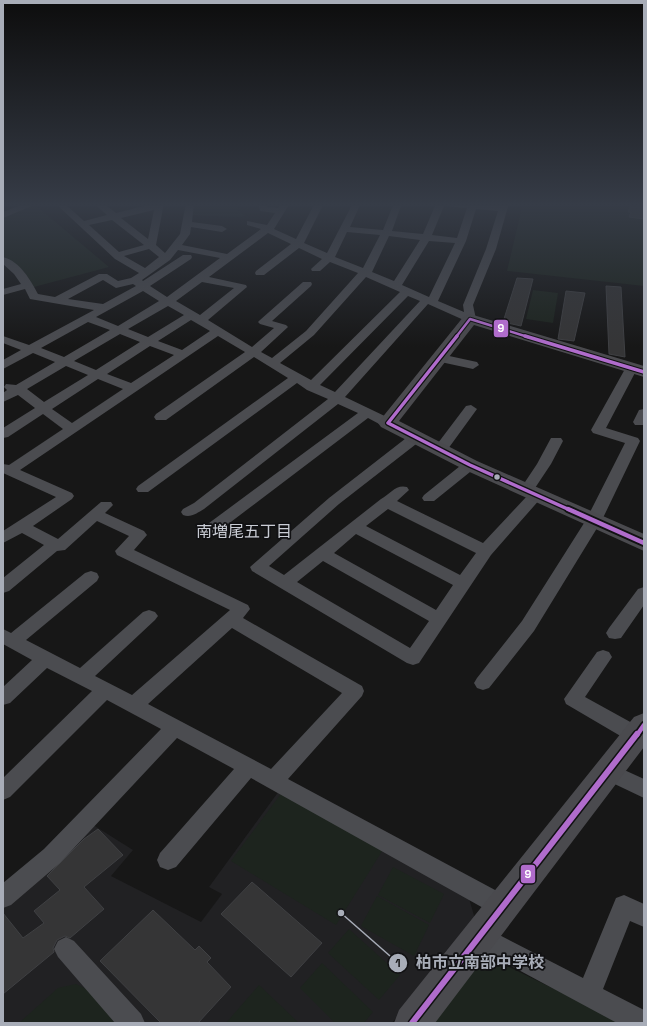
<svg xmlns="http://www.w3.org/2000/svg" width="647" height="1026" font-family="'Space Grotesk','Noto Sans JP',sans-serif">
  <rect width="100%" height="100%" fill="#171717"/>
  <!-- built -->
  <path fill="#212123" d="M279,791L468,895L475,919L392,1023H3V907L90,823L133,850L111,876L201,922L222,894L209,887Z"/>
  <!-- green -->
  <path fill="#1d241e" d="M194,203H237L238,210L245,216L237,217L191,215Z
    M523,203H644V286L507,271Z
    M34,204L109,267L34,287C25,275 17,264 3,256V217Z
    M533,290L558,293L553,323L526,319Z
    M283,791L384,848L336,925L231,861Z
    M393,867L444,894L430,923L378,895Z
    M377,896L429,925L414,956L361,926Z
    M349,929L400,975L379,1000L328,953Z
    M482,954L618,1020L622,1023H433Z
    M322,963L373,1012L364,1023H335L300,988Z
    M76,984L88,990L115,1023H19L58,988Z
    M259,985L299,1023H226Z"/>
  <!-- building -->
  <path fill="#353536" stroke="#3f4043" d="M632,203H644V219L629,217L631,212H628Z
    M517,278L533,279L521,326L503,322Z
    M606,286L621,287L625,357L609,354Z
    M566,291L585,293L574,341L558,339Z
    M98,829L123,855L84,887L104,909L70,938L65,936L57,940L53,948L54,952L3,994V913L23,938L44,923L34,911L60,890L47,876L84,839Z
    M252,882L322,943L291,977L221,914Z
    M153,910L195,950L199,946L211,958L207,962L231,987L198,1023H161L100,961Z"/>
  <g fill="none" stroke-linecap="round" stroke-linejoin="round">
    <!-- street -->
    <path fill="#4b4c50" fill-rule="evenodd" d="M26,203H39L3,218V212Z
      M55,203H64L84,221L107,215L93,203H103L116,213L156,203H164L156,245L165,253L180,234L186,203H194L192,222L222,226L227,229L222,232L191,227L190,234L182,245L227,254L261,229L247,225V221L267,225L275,213L260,211L258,203H266L267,207L278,208L281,203H290L274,229L296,239L315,203H324L304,243L327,253L353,203H361L350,227L383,230L394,203H402L392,231L423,234L435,206L432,203H477L500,206L501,203H509L496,249L473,305L476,319L474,321H466L428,304L345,397L393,420L395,423L393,426H383L368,418L215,534L210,535L205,534L202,530L205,526L358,413L338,404L204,509C197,513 191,518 183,515L181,512L183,509L194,503L328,399L307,390L297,383L148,492H138L136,489L138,486L288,378L254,357L166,420H156L154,417L156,414L245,352L218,336L20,470L72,493L74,496L72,499L33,526L58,539L101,502H111L113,505L105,513L144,531L147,535L134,550L248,605L250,609L243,618L362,686L364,691L362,696L288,779L510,898L513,906L510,914L502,917L494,914L251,778L176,867L168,870L160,867L157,860L160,853L234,769L177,738L60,863L11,905L3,908V883L44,849L161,729L107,700L10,797L3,800V778L92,691L47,668L10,703L3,705V687L32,660L3,644V629L11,633L85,573L91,571L97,573L99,577L97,581L26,640L80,668L143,612L149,610L155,612L158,616L155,620L95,676L132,695L230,610L117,555L115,551L129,536L97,521L65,550L57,551L9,591L3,593V578L44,545L22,533L3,543V531L56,497L3,473V464L9,465L63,429L43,414L8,437L3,438V428L35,408L18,395L3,402V393L7,390L4,387L6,384L16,385L55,362L33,353L3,369V360L21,350L3,343V336L29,345L94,310L30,299L25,289L3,295V289L21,284L14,274L3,264V257C20,261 31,281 38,294L55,297L99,274H107L118,281L131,278L139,273L115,259ZM444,206L467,208L457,238L432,235ZM476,209L498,211L486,249L463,305L464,312L438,301L466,241ZM154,210L148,239L121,218ZM112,220L144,245L119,252L89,225ZM347,232L380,235L363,268L335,257ZM268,233L291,244L256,271L255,273L256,275H264L299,248L322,259L311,269L312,271H320L330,262L358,273L306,331L272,358L261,352L288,327L286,325L272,321L311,286L312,284L311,282H303L260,320L258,322L260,324L274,328L252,347L208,320L247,287L246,285L209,277ZM389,236L420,240L394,281L372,272ZM429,241L455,243L429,297L402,285ZM149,249L159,257L145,268L124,256ZM178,250L220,258L167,297L150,286L191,259L192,257L191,255H183L143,281L142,280L170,260ZM366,277L400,292L311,380L280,363L314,335ZM103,280L116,288L133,284L136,286L103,304L68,299ZM202,282L234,288L200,315L176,301ZM143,291L159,301L118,326L96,317ZM408,296L420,301L335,392L320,385ZM168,306L184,315L148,337L128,329ZM191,320L210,331L182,350L158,341ZM88,322L110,330L64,357L41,348ZM120,334L140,342L96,370L74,361ZM150,346L174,355L131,383L107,374ZM66,366L88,375L44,402L27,389ZM98,379L123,389L72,423L52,409ZM232,628L342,693L271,769L148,704Z
      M440,354L477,362L479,365L473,369L436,361L434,358L436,355Z
      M631,365L637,369L606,428L638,438L640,441L602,520L534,631L489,688L483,690L477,688L474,683L477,678L522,621L586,520L625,443L593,433L591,430L625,369Z
      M471,405L477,409L445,453H435L433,450L435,447L466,406Z
      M644,409V425H635L633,422L639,410Z
      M415,434L420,435L422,438L420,441L339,504L269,566L284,575L381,499C390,494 396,484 407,487L409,490L397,501L483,543L528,495L521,494L519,491L537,464L551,438H561L563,441L551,464L533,491L541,492L543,495L541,498L491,555L419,663L413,665L407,663L252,571L250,567L329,498L410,435ZM388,509L476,553L460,575L366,526ZM356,534L453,585L436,610L334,553ZM323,561L429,621L410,648L297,582Z
      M470,461L475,462L477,465L475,468L434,501H424L422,498L424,495L465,462Z
      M644,587V605L621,638L615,639L609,638L606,633L609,628L638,589Z
      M603,650L609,652L612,657L585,697L643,729V741L636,743L629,741L566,704L564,699L597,652Z
      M609,763L644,779V798L602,778L599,772L602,766Z
      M624,895L644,904V927L630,921L603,989L644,1010V1023H617L472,945L468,937L472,929L480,925L583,978L616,898Z
      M66,937L74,941L141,1014L145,1023H115L58,957L54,949L58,941Z"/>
    <!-- secondary -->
    <path fill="#4a4a4e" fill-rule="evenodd" d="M470,314L644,366V377L474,325L399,421L477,461L644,534V551L463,469L381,427L378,423L381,419L464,316Z
      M644,713V747L435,1023H394L399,1010L634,717Z"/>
    <defs>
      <path id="bus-1-far3" d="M456,337L470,319L528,337"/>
      <path id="bus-1-far2" d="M457,336L388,423L470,465L570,510
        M525,336L644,372"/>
      <path id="bus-1-far1" d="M568,509L644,543
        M637,735L644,725"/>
      <path id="bus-1" d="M412,1023L637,734"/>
    </defs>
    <!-- bus-1-far3 casing -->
    <use href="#bus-1-far3" stroke="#111113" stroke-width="4.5"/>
    <!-- bus-1-far2 casing -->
    <use href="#bus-1-far2" stroke="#111113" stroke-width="6"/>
    <!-- bus-1-far1 casing -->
    <use href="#bus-1-far1" stroke="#111113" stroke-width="8"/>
    <!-- bus-1 casing -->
    <use href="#bus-1" stroke="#111113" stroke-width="9"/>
    <!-- bus-1-far3 -->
    <use href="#bus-1-far3" stroke="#b06ccc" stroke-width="2.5"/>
    <!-- bus-1-far2 -->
    <use href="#bus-1-far2" stroke="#b06ccc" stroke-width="3.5"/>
    <!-- bus-1-far1 -->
    <use href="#bus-1-far1" stroke="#b06ccc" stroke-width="4.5"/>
    <!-- bus-1 -->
    <use href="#bus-1" stroke="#b06ccc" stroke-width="6"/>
  </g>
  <!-- sky -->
  <linearGradient id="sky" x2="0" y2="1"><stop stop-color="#0d0d0d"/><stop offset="0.59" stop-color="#363c47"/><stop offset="1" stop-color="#363c47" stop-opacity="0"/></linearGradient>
  <rect width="647" height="347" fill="url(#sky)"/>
  <!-- markers -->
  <circle fill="#a8adb8" stroke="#111113" stroke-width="1.5" cx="497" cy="477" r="3.5"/>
  <g text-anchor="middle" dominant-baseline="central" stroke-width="3.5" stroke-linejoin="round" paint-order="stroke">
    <!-- neighbourhood labels -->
    <g font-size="16" fill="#c9ccd4" stroke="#111113">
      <text x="244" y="531">南増尾五丁目</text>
    </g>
  </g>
  <!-- callouts -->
  <path fill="none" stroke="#a8adb8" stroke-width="1.5" d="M341 913L398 963"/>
  <g fill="#a8adb8" stroke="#111113" stroke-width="1.5">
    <circle cx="341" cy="913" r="4"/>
    <circle cx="398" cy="963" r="10"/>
  </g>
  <g font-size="12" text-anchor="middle" font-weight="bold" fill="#111">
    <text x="398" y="967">1</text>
  </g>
  <g font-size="16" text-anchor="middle" font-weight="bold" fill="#a8adb8" stroke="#111113" stroke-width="3.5" stroke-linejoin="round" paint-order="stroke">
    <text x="480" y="968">柏市立南部中学校</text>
  </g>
  <g stroke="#111113" stroke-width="1.5">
    <rect x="493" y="319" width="16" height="19" rx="4" fill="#b06ccc"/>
    <rect x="520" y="864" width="16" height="20" rx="4" fill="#b06ccc"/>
  </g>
  <g font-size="11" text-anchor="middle" font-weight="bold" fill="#fff">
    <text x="501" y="332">9</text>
    <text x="528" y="878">9</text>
  </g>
  <!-- border -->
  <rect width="647" height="1026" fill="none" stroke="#a8adb8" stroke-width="8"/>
</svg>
